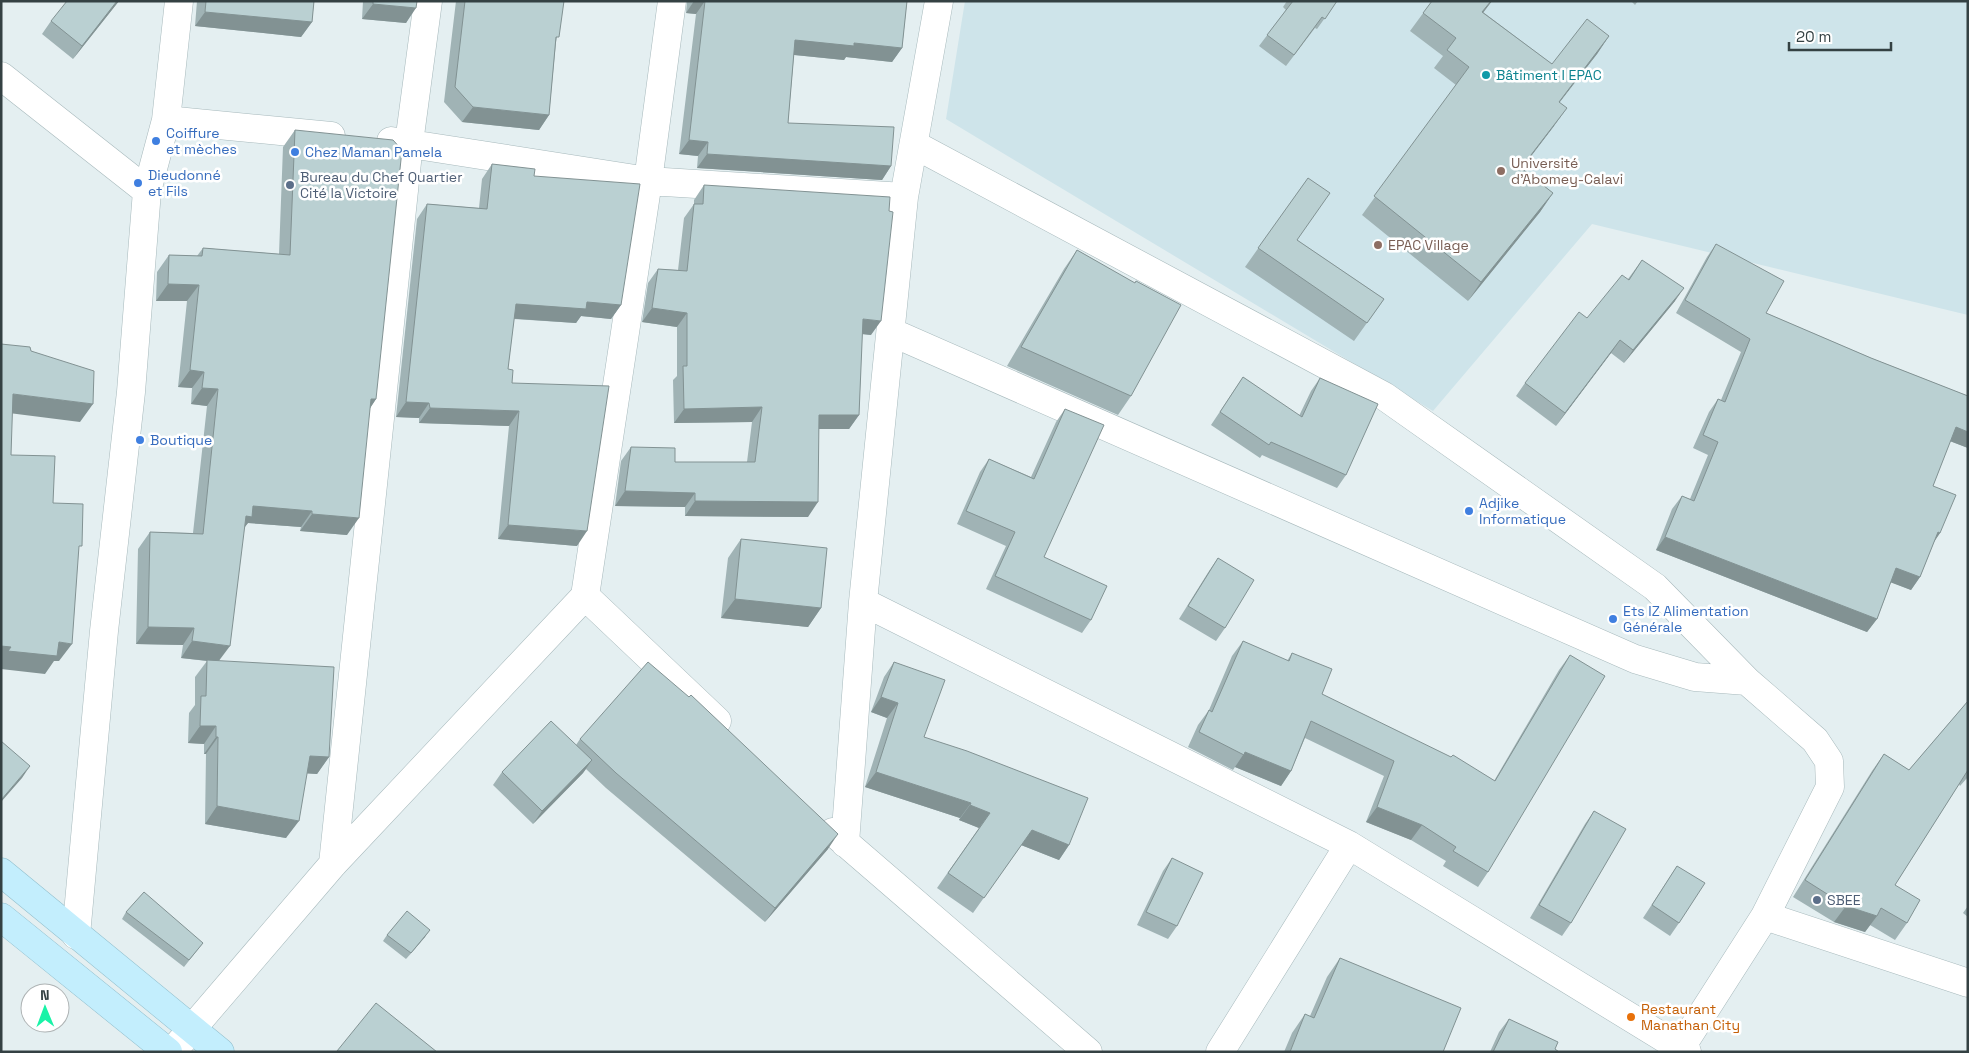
<svg xmlns="http://www.w3.org/2000/svg" width="1969" height="1053" viewBox="0 0 1969 1053" font-family="'Space Grotesk',sans-serif">
<style>
.education{fill:#cee4ea}
.lines{fill:none;stroke-linecap:round;stroke-linejoin:round}
.street-casing{stroke:#a7b9bc;stroke-width:29}
.secondary-casing{stroke:#92bfcd;stroke-width:29}
.street{stroke:#fff;stroke-width:28}
.secondary{stroke:#c3eefd;stroke-width:28}
.wall{fill:#a0b3b5}
.shaded-wall{fill:#829293}
.building{fill:#bad0d2;stroke:#829293}
.culture-dot{fill:#0f9aa8;stroke:#fff;stroke-width:2}
.shop-dot{fill:#3f7fe0;stroke:#fff;stroke-width:2}
.education-dot{fill:#8d6e63;stroke:#fff;stroke-width:2}
.service-dot{fill:#5c6f8a;stroke:#fff;stroke-width:2}
.food-dot{fill:#e8710a;stroke:#fff;stroke-width:2}
.labels{text-anchor:middle;stroke-width:5;stroke-linejoin:round;paint-order:stroke}
.culture-label{font-size:14px;fill:#0d838f;stroke:#fff;text-anchor:start}
.shop-label{font-size:14px;fill:#366cbe;stroke:#fff;text-anchor:start}
.education-label{font-size:14px;fill:#785e54;stroke:#fff;text-anchor:start}
.service-label{font-size:14px;fill:#4e5e75;stroke:#fff;text-anchor:start}
.food-label{font-size:14px;fill:#c56008;stroke:#fff;text-anchor:start}
</style>
<rect width="100%" height="100%" fill="#e4eff1"/>
<path class="education" d="M965,1H1968V315L1592,224L1433,411L946,119Z"/>
<g class="lines">
<g class="street-casing">
<path id="street" d="M1,76L147,191
M166,120L331,136
M391,141L648,181L904,197
M915,145L1384,396L1655,587L1747,681L1815,740L1829,761L1830,787L1765,916L1678,1052
M891,332L1635,659L1695,677L1747,681
M585,596L717,721
M863,602L1349,845L1687,1052
M833,832L1088,1052
M845,843L863,602L904,197L939,1
M333,864L409,143L428,1
M1765,916L1968,983
M76,935L104,631L131,392L147,191L166,120L179,1
M172,1052L333,864L585,596L648,181L672,1
M1220,1052L1349,845"/>
</g>
<g class="secondary-casing">
<path id="secondary" d="M1,872L220,1052
M1,917L168,1052"/>
</g>
<use href="#street" class="street"/>
<use href="#secondary" class="secondary"/>
</g>
<path class="wall" d="M119,1L73,59L42,34L51,21Z
M197,1H314L312,22L301,37L195,26Z
M363,1H417L406,23L362,19Z
M456,1H564L556,42L549,115L539,130L462,122L444,102Z
M687,1H907L902,48L892,62L846,57L844,60L794,55L788,123L891,166L882,180L697,168L698,156L679,154L696,14L686,13Z
M1287,1H1337L1317,29L1315,28L1286,66L1259,46L1286,10L1283,7Z
M1432,1H1492L1483,12L1552,64L1609,36L1597,54L1559,102L1554,126L1522,168L1553,193L1540,212L1468,301L1362,215L1456,85L1434,68L1443,56L1410,31Z
M1631,1H1638L1635,5Z
M295,130L376,399L370,408L347,535L300,531L301,527L248,523L244,528L219,661L329,757L317,774L307,773L286,838L205,824L206,754H204V744L188,743L189,713L195,705V677L207,661L181,658L183,645L136,644L138,549L150,532L193,533L207,406L191,404L192,388L178,387L187,301H156L157,272L169,255L197,256L203,248L279,254L283,147Z
M492,164L534,176L621,305L611,319L581,316L576,323L514,319L508,369L512,383L577,546L498,539L509,426L419,423V418L396,417L417,219L427,204L479,208L482,179Z
M1308,178L1297,240L1384,299L1354,341L1245,267Z
M704,185L871,335L862,334L859,415L849,429H819L808,517L685,516V507L615,506L621,461L631,447L675,462H747L752,422L674,423L673,380L677,376V327L642,322L648,283L658,269L678,270L684,218L694,204V200Z
M1716,244L1766,313L1871,358L1968,396V448L1950,441L1933,486L1940,533L1934,542L1920,577L1911,590L1891,582L1877,619L1867,632L1656,550L1672,509L1682,496L1690,499L1708,455L1693,448L1709,412L1718,399L1721,400L1741,352L1676,313L1707,257Z
M1077,250L1134,283L1131,396L1118,415L1007,366L1064,269Z
M1642,260L1675,301L1624,363L1611,353L1556,426L1516,396L1525,383L1587,318L1628,279Z
M1243,377L1299,416L1311,391L1320,378L1346,475L1337,488L1262,455L1260,458L1211,425Z
M1065,409L1044,557L1091,620L1082,633L986,589L1006,546L957,524L980,472L989,459L1031,477L1056,422Z
M741,539L821,608L808,627L721,618L728,558Z
M1218,558L1225,628L1216,641L1179,619L1209,571Z
M1243,641L1287,661L1292,653L1322,694L1494,781L1559,670L1570,655L1488,872L1478,887L1443,866L1446,861L1411,840L1366,822L1384,776L1305,738L1291,771L1281,786L1235,767L1233,770L1188,747L1198,725L1209,710L1232,656Z
M894,662L924,737L1069,845L1059,860L1021,845L973,913L937,888L979,828L959,820L960,818L865,787L887,718L871,712L884,677Z
M1968,701V777L1960,786L1959,784L1895,885L1907,923L1895,940L1870,925L1865,932L1834,922L1793,897L1872,771L1884,754L1909,770Z
M580,739L828,849L765,922L606,788L586,769L583,773L533,824L493,785L502,772L576,745Z
M1594,811L1571,923L1562,936L1530,918L1585,824Z
M1172,858L1177,926L1168,939L1137,925L1163,871Z
M1677,866L1679,923L1670,936L1643,918Z
M1968,906V917L1963,913Z
M126,912L203,943L184,967L122,919Z
M387,935L425,937L406,959L383,941Z
M1340,958L1443,1052H1284L1292,1033L1305,1014L1310,1016L1327,977Z
M1509,1019L1555,1049L1559,1052H1490L1499,1032Z"/>
<path class="shaded-wall" d="M117,1H119L73,59L82,46Z
M694,1H705L696,14L686,13Z
M1491,1H1492L1470,30L1482,12Z
M373,4L416,8L406,23L362,19Z
M205,12L312,22L301,37L195,26Z
M1609,36L1597,54L1546,120L1559,102Z
M795,40L854,43L902,48L892,62L846,57L844,60L785,54Z
M473,107L549,115L539,130L462,122Z
M1567,108L1554,126L1508,186L1521,168Z
M689,140L708,142L698,156L679,154Z
M707,154L891,166L882,180L697,168Z
M1553,193L1540,212L1468,301L1481,282Z
M168,284L199,285L187,301H156Z
M1684,288L1675,301L1624,363L1633,350Z
M587,302L621,305L611,319L581,316L576,323L506,318L516,304Z
M652,308L687,313L677,327L642,322Z
M863,319L881,321L871,335L853,333Z
M1620,340L1611,353L1556,426L1565,413Z
M190,370L204,372L192,388L178,387Z
M202,388L218,389L207,406L191,404Z
M13,394L93,404L80,422L1,412Z
M371,399H376L365,416Z
M406,402L429,403L419,418L396,417Z
M762,407L752,422L674,423L684,409Z
M430,408L519,411L509,426L419,423Z
M819,415H859L849,429H809Z
M1956,427L1968,432V448L1947,440Z
M625,491L695,493L685,507L615,506Z
M695,501L818,502L808,517L685,516Z
M253,506L312,511L301,527L248,523L240,533H234Z
M312,514L359,518L347,535L300,531Z
M508,525L587,531L577,546L498,539Z
M1938,532L1940,533L1931,546Z
M1665,537L1877,619L1867,632L1656,550Z
M1896,568L1920,577L1911,590L1887,581Z
M735,599L821,608L808,627L721,618Z
M148,627L194,628L183,645L136,644Z
M192,641L230,646L218,662L181,658Z
M59,642L72,644L59,661H54L45,674L1,669V646Z
M881,697L898,703L887,718L871,712Z
M200,726H216L204,744L188,743Z
M216,737H218L206,754H204Z
M1245,752L1291,771L1281,786L1235,767Z
M310,756L329,757L317,774L298,773Z
M592,760L583,773L533,824L542,811Z
M30,766L22,778L1,802V800Z
M876,772L971,803L960,818L865,787Z
M970,805L990,813L979,828L959,820Z
M217,806L299,821L286,838L205,824Z
M1377,807L1422,825L1411,840L1366,822Z
M1032,830L1069,845L1059,860L1021,845L973,913Z
M838,834L828,849L765,922L775,908Z
M1846,906L1877,916L1865,932L1834,922Z
M430,930L425,937L406,959L411,953Z"/>
<path class="building" d="M67,1H117L82,46L51,21Z
M206,1H314L312,22L205,12Z
M373,1H417L416,8L373,4Z
M465,1H564L559,37H556L549,115L473,107L455,87Z
M705,1H907L902,48L854,43V46L795,40L788,123L894,127L891,166L707,154L708,142L689,140Z
M1293,1H1337L1325,19L1322,17L1294,55L1267,35Z
M1432,1H1491L1482,12L1552,64L1587,19L1609,36L1559,102L1567,108L1521,168L1553,193L1481,282L1374,196L1469,67L1447,50L1456,38L1423,13Z
M295,130L393,140L402,150L376,399H371L359,518L312,514V511L253,506L252,517L246,516L230,646L192,641L194,628L148,627L150,532L203,534L218,389L202,388L204,372L190,370L199,285L168,284L169,255L202,256L203,248L290,255Z
M492,164L535,169L534,176L640,184L621,305L587,302L586,309L516,304L508,369L513,370L512,383L609,386L587,531L508,525L519,411L430,408L429,403L406,402L427,204L487,209Z
M1308,178L1330,193L1297,240L1384,299L1367,323L1258,248Z
M704,185L890,197L889,211L893,212L881,321L863,319L859,415H819L818,502L695,501V493L625,491L631,447L675,448V462H755L762,407L684,409L683,366H687V313L652,308L658,269L687,271L694,204H703Z
M1716,244L1784,281L1766,313L1871,358L1968,396V432L1956,427L1933,486L1956,495L1940,533L1938,532L1920,577L1896,568L1877,619L1665,537L1682,496L1694,501L1718,442L1703,435L1718,399L1725,402L1750,339L1685,300Z
M1077,250L1135,283L1136,281L1181,305L1131,396L1021,347Z
M1642,260L1684,288L1633,350L1620,340L1565,413L1525,383L1579,312L1587,318L1622,275L1629,280Z
M1,344L30,347L31,351L94,371L93,404L13,394L11,455L55,456L53,503L83,504L82,546H79L72,644L59,642L57,656L8,651L11,647L1,646Z
M1243,377L1302,417L1320,378L1378,404L1346,475L1271,442L1269,445L1220,412Z
M1065,409L1104,425L1044,557L1107,586L1091,620L995,576L1015,532L966,511L989,459L1034,479Z
M741,539L827,548L821,608L735,599Z
M1218,558L1254,580L1225,628L1188,606Z
M1243,641L1289,661L1292,653L1332,669L1322,694L1451,757L1453,755L1495,781L1570,655L1605,676L1488,872L1453,851L1456,847L1422,825L1377,807L1394,761L1311,721L1291,771L1245,752L1244,755L1199,732L1209,710L1212,712Z
M207,660L334,667L329,757L310,756L299,821L217,806L218,737H216V726H200L201,696H206Z
M648,662L689,697L691,695L838,834L775,908L616,773L580,739Z
M894,662L945,680L924,737L967,751L1088,798L1069,845L1032,830L984,898L948,873L990,813L970,805L971,803L876,772L898,703L881,697Z
M1968,701V770L1895,885L1920,900L1907,923L1881,908L1877,916L1846,906L1805,880L1884,754L1909,770Z
M551,721L592,760L542,811L502,772Z
M1,741L30,766L1,800Z
M1594,811L1626,829L1571,923L1539,905Z
M1172,858L1203,873L1177,926L1146,912Z
M1677,866L1705,883L1679,923L1652,905Z
M144,892L203,943L189,960L126,912Z
M407,911L430,930L411,953L387,935Z
M1340,958L1461,1008L1443,1052H1290L1305,1014L1314,1018Z
M376,1003L437,1052L337,1051Z
M1509,1019L1558,1042L1555,1049L1559,1052H1493Z"/>
<circle class="culture-dot" cx="1486" cy="75" r="5"/>
<g class="shop-dot">
<circle cx="156" cy="141" r="5"/>
<circle cx="295" cy="152" r="5"/>
<circle cx="138" cy="183" r="5"/>
<circle cx="140" cy="440" r="5"/>
<circle cx="1469" cy="511" r="5"/>
<circle cx="1613" cy="619" r="5"/>
</g>
<g class="education-dot">
<circle cx="1501" cy="171" r="5"/>
<circle cx="1378" cy="245" r="5"/>
</g>
<g class="service-dot">
<circle cx="290" cy="185" r="5"/>
<circle cx="1817" cy="900" r="5"/>
</g>
<circle class="food-dot" cx="1631" cy="1017" r="5"/>
<g class="labels">
<g class="culture-label">
<text x="1496" y="80">Bâtiment I EPAC</text>
</g>
<g class="shop-label">
<text x="166" y="138">Coiffure<tspan x="166" dy="16">et mèches</tspan></text>
<text x="305" y="157">Chez Maman Pamela</text>
<text x="148" y="180">Dieudonné<tspan x="148" dy="16">et Fils</tspan></text>
<text x="150" y="445">Boutique</text>
<text x="1479" y="508">Adjike<tspan x="1479" dy="16">Informatique</tspan></text>
<text x="1623" y="616">Ets IZ Alimentation<tspan x="1623" dy="16">Générale</tspan></text>
</g>
<g class="education-label">
<text x="1511" y="168">Université<tspan x="1511" dy="16">d'Abomey-Calavi</tspan></text>
<text x="1388" y="250">EPAC Village</text>
</g>
<g class="service-label">
<text x="300" y="182">Bureau du Chef Quartier<tspan x="300" dy="16">Cité la Victoire</tspan></text>
<text x="1827" y="905">SBEE</text>
</g>
<g class="food-label">
<text x="1641" y="1014">Restaurant<tspan x="1641" dy="16">Manathan City</tspan></text>
</g>
</g>
<rect width="1969" height="1053" fill="none" stroke="#344143" stroke-width="5"/>
<g transform="translate(45 1008) rotate(359)"><circle r="24" fill="#ffffff" stroke="#aeb3b4"/>
<path d="M0-4L9 19L0 12L-9 19Z" fill="#19f3a7"/>
<text y="-8" font-size="14" font-weight="bold" text-anchor="middle" fill="#344143">N</text>
</g>
<path d="M1789 42v8h102v-8" fill="none" stroke="#344143" stroke-width="2.5"/>
<text x="1796" y="42" font-size="15" fill="#344143" stroke="#ffffff" stroke-width="4" paint-order="stroke">20 m</text>
</svg>
